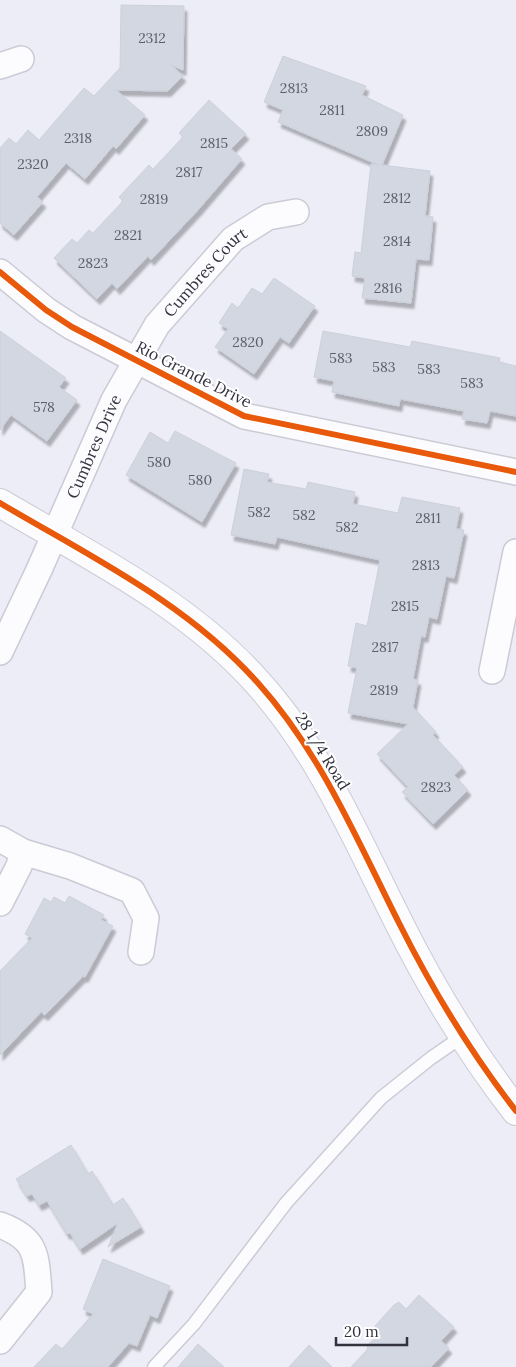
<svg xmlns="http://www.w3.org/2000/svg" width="516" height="1367" viewBox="0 0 516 1367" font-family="Lora,serif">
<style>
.building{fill:#d2d7e2;stroke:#ccd0da;filter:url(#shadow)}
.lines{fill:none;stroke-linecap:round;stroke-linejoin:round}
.service-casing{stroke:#cbcbd6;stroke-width:15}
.minor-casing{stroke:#cbcbd6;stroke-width:28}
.secondary-casing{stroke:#cbcbd6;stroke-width:30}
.service{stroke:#fcfcfe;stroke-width:12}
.minor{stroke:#fcfcfe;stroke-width:25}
.secondary{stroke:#fcfcfe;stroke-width:28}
.cycleway-casing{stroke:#fff;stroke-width:9}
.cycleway{stroke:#e8590c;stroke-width:6}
.labels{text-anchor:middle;stroke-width:4;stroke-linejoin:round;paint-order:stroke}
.number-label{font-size:14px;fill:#5d5e6b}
.street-label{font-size:16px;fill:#333340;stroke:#fff}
</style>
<defs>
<filter id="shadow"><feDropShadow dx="3" dy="5.5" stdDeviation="1" flood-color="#0004"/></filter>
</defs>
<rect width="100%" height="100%" fill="#ededf8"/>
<path class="building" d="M121,5L184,6L183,70L171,65L183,76L168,91L116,90L145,115L116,149L113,146L85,179L66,163L37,197L43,202L14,235L0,223V148L9,138L16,144L28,130L39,140L84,88L94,96L120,68Z
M283,56L366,86L362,95L403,115L382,165L430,171L425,216L433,217L429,260L416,259L411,303L362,298L365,278L352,276L355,252L361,253L371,164L379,165L278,122L283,110L264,102Z
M209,100L246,134L231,149L242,159L198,210L151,260L148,256L117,289L112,283L97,299L54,258L72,239L77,243L89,230L93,233L123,201L119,197L149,165L153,169L183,137L179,133Z
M274,278L315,306L289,343L280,337L254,374L215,347L228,329L219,323L232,303L238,308L252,288L262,294Z
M0,331L66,378L59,387L77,400L47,441L11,415L0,430Z
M323,331L410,347L412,341L500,358L499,362L516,366V416L490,411L487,423L462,419L464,411L400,399L399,406L332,392L334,381L314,377Z
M175,431L236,463L202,522L126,475L150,432L168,443Z
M244,469L269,474L267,482L306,489L308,482L355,492L353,504L398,513L402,497L460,508L456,529L464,530L454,578L446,576L437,619L429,617L425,637L421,636L413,679L418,680L413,707L436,732L433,735L463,767L454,775L468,790L433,824L402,792L408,787L377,754L408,724L348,713L357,668L348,666L356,623L367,626L380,560L277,537L275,544L231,535Z
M69,896L104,915L101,920L113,926L85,977L83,976L45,1015L41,1012L0,1055V971L32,938L25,934L44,898L51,902L54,897L65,903Z
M71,1145L88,1174L92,1171L113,1205L123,1198L141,1227L108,1247L118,1223L80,1249L70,1233L67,1234L47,1201L39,1205L32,1194L27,1196L16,1179Z
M103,1259L170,1286L157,1318L150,1315L137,1346L129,1343L108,1367H34L56,1344L62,1349L93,1314L83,1309Z
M419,1295L454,1327L441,1341L449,1348L431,1367H351L367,1350L368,1345L377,1335L373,1331L376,1328L375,1326L394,1305L399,1302L406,1309Z
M198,1344L224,1367H178Z
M309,1345L332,1367H289Z"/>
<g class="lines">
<g class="service-casing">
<path id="service" d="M154,1367L194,1324L286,1203L381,1098L431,1058L463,1036"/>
</g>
<g class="minor-casing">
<g id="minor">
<path d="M0,66L21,59"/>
<path d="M0,272L46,310L72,327L244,416L516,472"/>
<path id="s1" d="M0,652L39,570L114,400L157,325L233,239L268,217L296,212"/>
<path d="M492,671L516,552"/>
<path d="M0,839L23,852L70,866L132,891L146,918L141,952"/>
<path d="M0,903L19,866L23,852"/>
<path d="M0,1225C38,1239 36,1256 39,1292L0,1341"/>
</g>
</g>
<g class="secondary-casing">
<path id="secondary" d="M0,503C91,557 187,603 258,683C321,753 357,840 399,923C432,989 471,1053 516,1111"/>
</g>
<use href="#service" class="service"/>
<use href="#minor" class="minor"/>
<use href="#secondary" class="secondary"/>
<g class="cycleway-casing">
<path id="cycleway" d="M0,272L46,310L72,327L244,416L516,472
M0,503C91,557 187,603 258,683C321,753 357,840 399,923C432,989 471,1053 516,1111"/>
</g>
<use href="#cycleway" class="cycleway"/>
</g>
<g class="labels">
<g class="number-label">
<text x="152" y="43">2312</text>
<text x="294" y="93">2813</text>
<text x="332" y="115">2811</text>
<text x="372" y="136">2809</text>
<text x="78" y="143">2318</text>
<text x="214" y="148">2815</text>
<text x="33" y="169">2320</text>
<text x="189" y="177">2817</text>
<text x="397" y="203">2812</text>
<text x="154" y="204">2819</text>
<text x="128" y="240">2821</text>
<text x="397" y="246">2814</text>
<text x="93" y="268">2823</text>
<text x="388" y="293">2816</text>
<text x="248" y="347">2820</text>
<text x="341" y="363">583</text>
<text x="384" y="372">583</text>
<text x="429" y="374">583</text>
<text x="472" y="388">583</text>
<text x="44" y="412">578</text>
<text x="159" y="467">580</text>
<text x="200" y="485">580</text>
<text x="259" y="517">582</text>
<text x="304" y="520">582</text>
<text x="428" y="523">2811</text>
<text x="347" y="532">582</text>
<text x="426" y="570">2813</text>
<text x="405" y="611">2815</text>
<text x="385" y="652">2817</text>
<text x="384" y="695">2819</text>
<text x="436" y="792">2823</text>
</g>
<g class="street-label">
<text dy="6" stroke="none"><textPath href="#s1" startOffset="435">Cumbres Court</textPath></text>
<text transform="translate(194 374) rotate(27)" y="6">Rio Grande Drive</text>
<text dy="6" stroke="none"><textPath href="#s1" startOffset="226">Cumbres Drive</textPath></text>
<text transform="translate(323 751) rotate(58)" y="6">28 1/4 Road</text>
</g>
</g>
<path d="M336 1337v8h71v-8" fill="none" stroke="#333340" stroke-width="2.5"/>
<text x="344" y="1337" font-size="15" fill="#333340" stroke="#ffffff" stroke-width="4" paint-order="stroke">20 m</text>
</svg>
